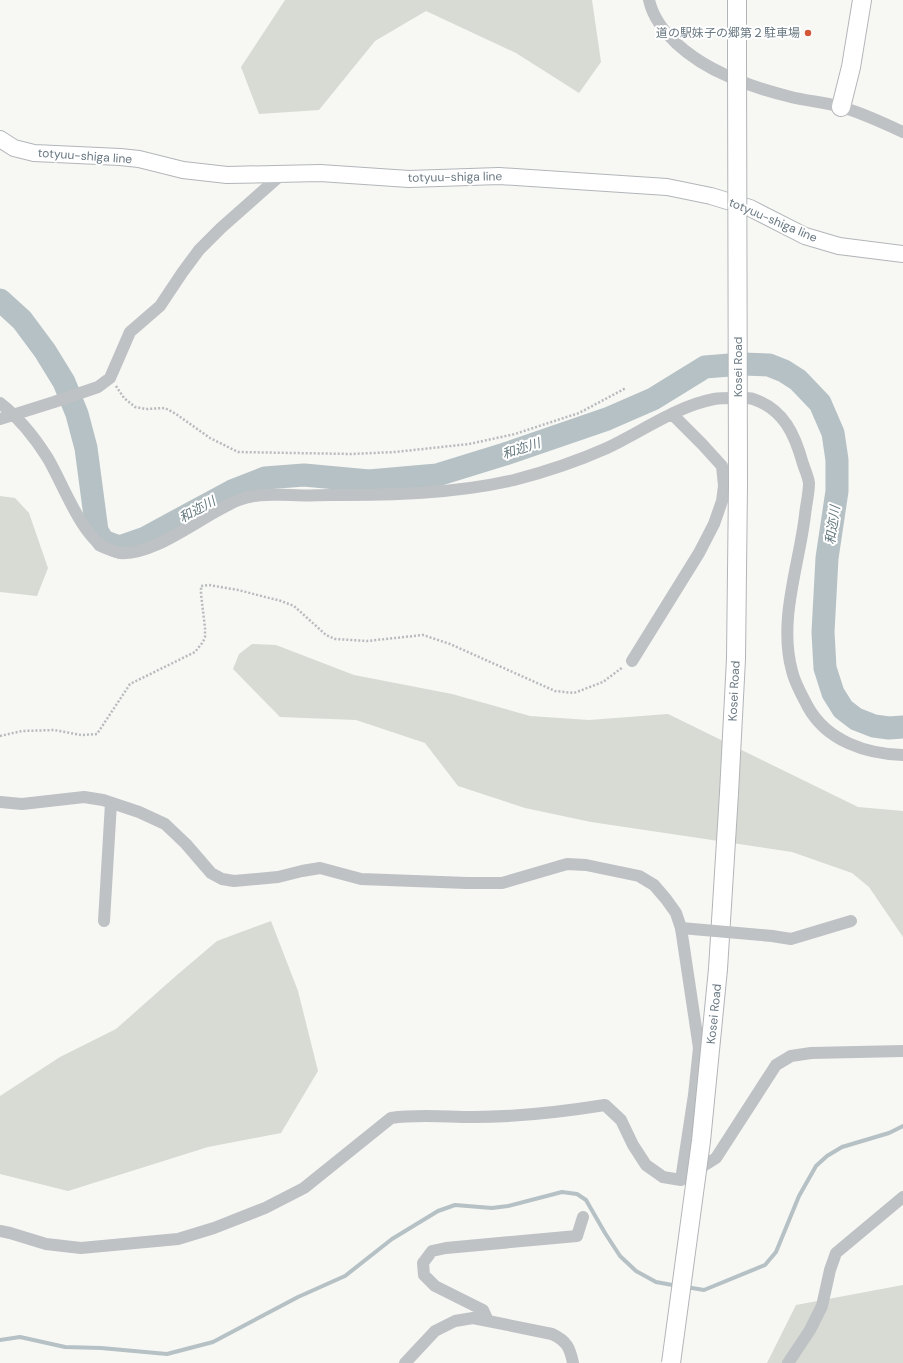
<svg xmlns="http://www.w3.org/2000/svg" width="903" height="1363" viewBox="0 0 903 1363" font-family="'DM Sans','Noto Sans JP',sans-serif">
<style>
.green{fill:#d7dbd4}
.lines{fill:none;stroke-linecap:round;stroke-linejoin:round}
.stream{stroke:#b5c1c4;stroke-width:4}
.river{stroke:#b5c1c4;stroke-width:23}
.major-casing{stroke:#b2b6b9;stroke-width:18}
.highway-casing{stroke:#b2b5b8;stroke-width:20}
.path{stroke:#b8bbbd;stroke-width:2.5;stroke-dasharray:2 2;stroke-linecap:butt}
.minor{stroke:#bec2c5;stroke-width:12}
.major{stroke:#fff;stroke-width:16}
.highway{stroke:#fff;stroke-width:18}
.highway-bridge-casing{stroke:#b2b5b8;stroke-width:20;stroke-linecap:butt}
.minor-bridge{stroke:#bec2c5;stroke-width:12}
.highway-bridge{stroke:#fff;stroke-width:18}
.poi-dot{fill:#d25839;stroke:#fff;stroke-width:1.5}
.labels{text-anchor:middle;stroke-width:4;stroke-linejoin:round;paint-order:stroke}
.poi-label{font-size:12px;fill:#697882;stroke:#fff;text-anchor:end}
.street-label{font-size:12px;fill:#697882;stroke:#fff}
.water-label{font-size:13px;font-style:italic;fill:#64787e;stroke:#fff}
</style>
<rect width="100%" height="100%" fill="#f7f7f4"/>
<path class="green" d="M285,0H592L601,62L579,93L516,53L426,11L375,41L319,110L259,114L241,67Z
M0,496L15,498L29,513L48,568L37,596L0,592Z
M252,644L276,645L354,675L452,694L530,716L589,720L668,714L858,807L903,811V937L869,887L852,873L792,852L591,822L525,808L458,786L425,743L356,720L280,717L233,669L239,654Z
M271,921L298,991L318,1071L281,1133L208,1147L68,1191L0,1174V1096L60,1057L116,1029L177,975L217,941Z
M903,1285V1363H767L796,1305Z"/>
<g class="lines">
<path class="stream" d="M686,1287L704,1290L765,1265L776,1252L799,1196L816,1166L827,1156L842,1147L889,1133L903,1126
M0,1340L20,1337L65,1347L101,1348L167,1354L213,1342L298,1297L345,1276L392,1239L438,1211L455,1205L492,1208L508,1206L562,1192L577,1194L586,1200L605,1233L620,1256L636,1271L656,1282L678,1286"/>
<path class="river" d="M0,300L22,320L45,351L64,382L77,414L86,448L97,531L103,541L119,547L145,538L232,491L265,478L304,475L369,481L437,475L505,454L607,419L653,399L705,367L742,364L769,365L784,371L798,380L820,403L833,433L837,460V491L827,558L823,632L825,668L833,693L843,709L856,719L874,726L889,728L903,727"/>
<g class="major-casing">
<path id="major" d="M0,139L14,148L34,153L120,157L139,159L183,170L227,175L320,173L409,179L499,176L667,187L711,196L750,208L805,236L839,246L903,254"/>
</g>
<g class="highway-casing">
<path id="highway" d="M737,0V58
M841,107L851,67L862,0
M718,969L729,793"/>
</g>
<path class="path" d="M116,386L124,398L135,407L146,409L165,408L176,414L210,438L238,452L351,454L395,452L469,444L515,434L579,413L626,388
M0,736L22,731L54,730L81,735L97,734L130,684L195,652L203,642L205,637V628L201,594V586L209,585L238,590L281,601L294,606L326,635L335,639L367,641L423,635L450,644L555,691L574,693L603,682L623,667"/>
<path class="minor" d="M649,0C653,18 664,31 676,43C707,72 750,87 791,97C807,101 825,102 841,107C863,113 883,123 903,132
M0,403C18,417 35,438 47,457C62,481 82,539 108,549C108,549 119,553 120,553C156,556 205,513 239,500C258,493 271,495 291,495C304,496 317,495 330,495C391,495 454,494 514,480C545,472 578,461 607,448C641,432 677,406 714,399C720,398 728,398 734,398C741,398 747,397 753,399C784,409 795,435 803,464C805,470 808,476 809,483C809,493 806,505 805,515C799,566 778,620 792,671C795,684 802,695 808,707C827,741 866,754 903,755
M0,419L54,402L98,387L110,378L130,332L160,306L182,273L199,250L221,228L282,174
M632,661L699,553L714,524L722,501L724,486L722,466L702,444L672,414
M0,802L22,804L84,797L103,800L139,812L165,824L186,844L211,873L222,879L234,881L278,877L302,871L320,868L361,879L467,883H502L567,864L586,865L639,876L654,885L666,899L676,913L681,928L699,1048L694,1095L681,1180
M104,921L111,803
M772,936L791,939L851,921
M0,1231L10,1233L46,1244L81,1248L178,1239L214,1228L265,1208L304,1188L391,1118C418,1114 446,1117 474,1117C518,1117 561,1112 605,1105L621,1120L633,1145L646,1165L663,1177L681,1180L716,1158L776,1065L791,1056L811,1053L903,1051
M488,1321L483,1310L435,1286L424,1275L423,1263L432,1251L446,1248L577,1236L583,1217
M405,1363L435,1331L455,1321L473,1318L552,1334C567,1341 570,1348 573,1363
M788,1363L810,1330L822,1306L830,1270L836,1253L903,1197"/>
<use href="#major" class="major"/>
<use href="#highway" class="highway"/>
<g class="highway-bridge-casing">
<path id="highway-bridge" d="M729,793L736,659L738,484L737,58
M671,1363L701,1141L718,969"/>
</g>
<path class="minor-bridge" d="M681,928L772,936"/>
<use href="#highway-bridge" class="highway-bridge"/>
</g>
<circle class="poi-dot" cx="808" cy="33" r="4"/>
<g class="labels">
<g class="poi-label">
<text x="800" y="37">道の駅妹子の郷第２駐車場</text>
</g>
<g class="street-label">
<text transform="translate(85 156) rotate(4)" y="4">totyuu-shiga line</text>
<text transform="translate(455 177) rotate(-1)" y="4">totyuu-shiga line</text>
<text transform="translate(773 220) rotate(23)" y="4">totyuu-shiga line</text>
<text transform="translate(738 367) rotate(-90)" y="4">Kosei Road</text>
<text transform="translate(734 691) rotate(-87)" y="4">Kosei Road</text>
<text transform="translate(714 1014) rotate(-84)" y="4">Kosei Road</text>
</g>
<g class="water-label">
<text transform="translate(521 448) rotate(-18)" y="5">和迩川</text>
<text transform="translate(197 509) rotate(-29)" y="5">和迩川</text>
<text transform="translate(832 525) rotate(-82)" y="5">和迩川</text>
</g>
</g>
</svg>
